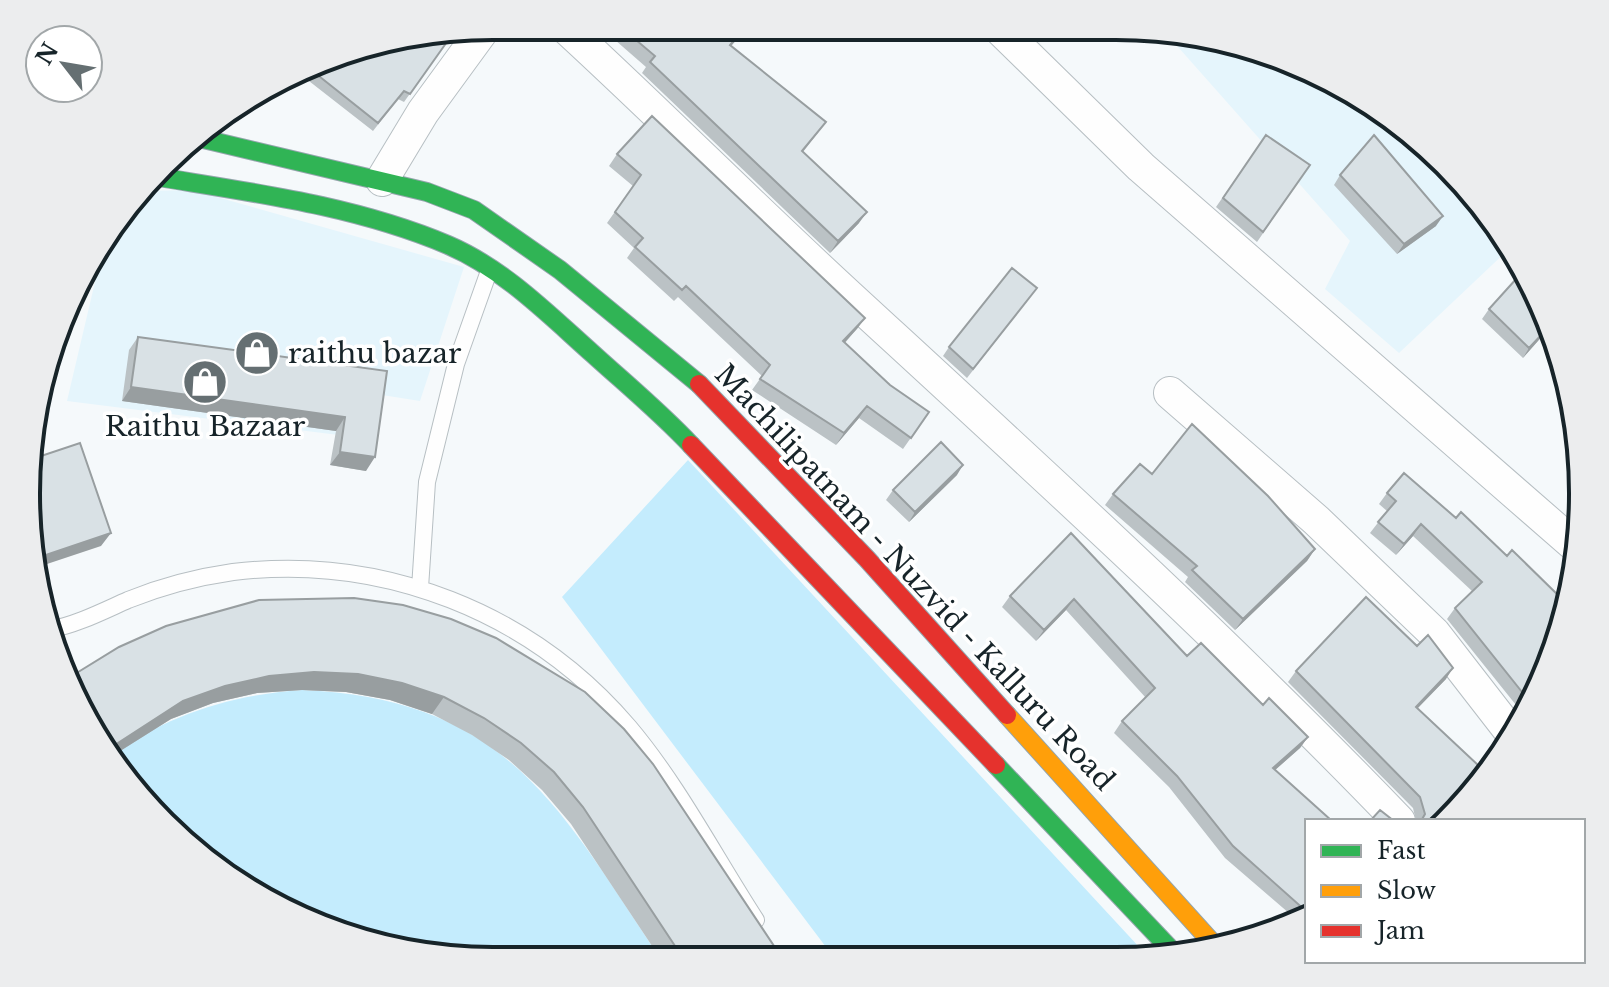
<svg xmlns="http://www.w3.org/2000/svg" width="1609" height="987" viewBox="0 0 1609 987" font-family="'Libre Baskerville',serif">
<style>
.built{fill:#e5f5fc}
.green{fill:#c4ecfd}
.lines{fill:none;stroke-linecap:round;stroke-linejoin:round}
.lane-casing{stroke:#b7bfc3;stroke-width:18}
.street-casing{stroke:#b7bfc3;stroke-width:34}
.fast-casing{stroke:#94a5ac;stroke-width:20}
.slow-casing{stroke:#94a5ac;stroke-width:20}
.jam-casing{stroke:#94a5ac;stroke-width:20}
.lane{stroke:#fefefe;stroke-width:16}
.street{stroke:#fefefe;stroke-width:32}
.fast{stroke:#30b455;stroke-width:18}
.slow{stroke:#ff9f0a;stroke-width:18}
.jam{stroke:#e5322d;stroke-width:18}
.wall{fill:#bbc2c5}
.shaded-wall{fill:#989ea0}
.building{fill:#d9e1e5;stroke:#989ea0;stroke-width:2}
.labels{text-anchor:middle;stroke-width:7;stroke-linejoin:round;paint-order:stroke}
.poi-label{font-size:28px;fill:#172429;stroke:#fff;text-anchor:start}
.street-label{font-size:28px;fill:#172429;stroke:#fff}
.rim{fill:none;stroke:#172429;stroke-width:4}
</style>
<rect width="100%" height="100%" fill="#f5f9fb"/>
<path class="built" d="M1163,30H1176L1294,61L1400,122L1510,248L1399,353L1325,289L1350,241Z
M192,190L464,267L420,401L382,395L371,439L67,401L107,231L145,191Z"/>
<path class="green" d="M688,460L1140,948L1128,960L835,959L562,597Z
M302,690C506,699 558,805 660,958L433,957L315,926L209,865L108,757C168,715 229,695 302,690Z"/>
<g class="lines">
<g class="lane-casing">
<path id="lane" d="M420,588L427,482L456,364L489,271
M49,630C78,624 101,612 128,600C160,587 198,577 233,572C383,554 531,612 629,727C678,785 715,857 756,920"/>
</g>
<g class="street-casing">
<path id="street" d="M564,26C661,115 753,208 849,296C1036,468 1223,638 1399,821
M1000,29L1141,167L1572,543
M382,180L423,112L485,27
M1170,393L1316,520L1434,633L1510,731"/>
</g>
<g class="fast-casing">
<path id="fast" d="M195,137L427,192L474,210L560,270L699,384
M158,177C255,193 356,206 448,245C504,269 548,314 593,354C626,384 660,412 691,445
M996,765L1176,955"/>
</g>
<g class="slow-casing">
<path id="slow" d="M1007,715L1217,948"/>
</g>
<g class="jam-casing">
<path id="jam" d="M699,384L867,559L1007,715
M691,445L996,765"/>
</g>
<use href="#lane" class="lane"/>
<use href="#street" class="street"/>
<use href="#fast" class="fast"/>
<use href="#slow" class="slow"/>
<use href="#jam" class="jam"/>
</g>
<path class="wall" d="M625,27H748L731,46L826,122L803,152L859,223L830,253L642,73L646,67L615,40Z
M454,32L404,102L398,99L373,131L300,74L344,51Z
M1266,135L1310,165L1257,242L1216,207Z
M617,154L865,318L845,343L890,385L929,412L903,449L859,418L836,445L752,390L762,376L678,297L674,301L627,258L634,248L607,223L633,186L609,166Z
M1340,175L1436,226L1397,254L1334,185Z
M1037,288L967,378L943,356L949,347Z
M1489,309L1545,333L1523,358L1482,319Z
M138,337L387,371L366,471L330,465L336,431L122,401L129,350Z
M1152,474L1315,549L1307,561L1235,630L1185,582L1188,577L1105,505L1113,494Z
M957,475L909,522L886,500L893,490Z
M1387,493L1456,518L1560,597L1567,614L1520,710L1447,619L1455,608L1472,591L1413,536L1396,555L1370,533L1387,511L1379,504Z
M1071,533L1187,656L1263,705L1308,737L1300,748L1275,770L1307,821V916L1297,920L1225,858L1169,787L1114,733L1122,721L1146,698L1066,610L1036,641L1002,607L1010,596Z
M354,598L782,958H660L571,824L542,790L509,760L472,735L432,714L390,700L346,692L302,690L257,693L213,703L171,719L109,758L105,754Z
M1296,671L1446,679L1417,709L1479,766L1437,821H1416L1413,808L1288,682Z"/>
<path class="shaded-wall" d="M745,27H748L722,56L730,45Z
M867,212L859,223L830,253L838,241Z
M1443,216L1436,226L1397,254L1404,244Z
M865,318L857,329L835,353L843,341Z
M1545,331V333L1523,358L1529,348Z
M131,387L345,417L336,431L122,401Z
M867,406L859,418L836,445L844,433Z
M340,452L375,457L366,471L330,465Z
M963,465L957,475L909,522L915,512Z
M1421,524L1413,536L1396,555L1404,544Z
M111,533L101,546L38,567L37,558Z
M1315,549L1307,561L1235,630L1243,619Z
M1074,599L1066,610L1036,641L1044,630Z
M1453,668L1446,679L1408,718L1416,707Z
M314,672L358,674L402,683L444,697L432,714L390,700L346,692L302,690L257,693L213,703L171,719L109,758L104,752L183,701L225,686L269,676Z
M1308,737L1300,748L1265,779L1273,768Z"/>
<path class="building" d="M625,27H745L730,45L826,122L802,151L867,212L838,241L650,62L655,56L623,29Z
M454,32L410,94L404,91L378,123L310,69L344,51Z
M652,116L865,318L843,341L890,385L929,412L911,438L867,406L844,433L760,379L770,365L686,286L682,290L635,247L643,238L615,212L641,175L617,154Z
M1266,135L1310,165L1263,232L1223,198Z
M1374,135L1443,216L1404,244L1340,175Z
M1012,268L1037,288L973,369L949,347Z
M1517,278L1531,291L1545,331L1529,348L1489,309Z
M138,337L387,371L375,457L340,452L345,417L131,387Z
M1192,424L1268,496L1315,549L1243,619L1192,570L1197,566L1113,494L1140,464L1152,474Z
M941,442L963,465L915,512L893,490Z
M80,443L111,533L37,558L26,493L32,459Z
M1404,473L1456,518L1461,512L1507,556L1512,550L1560,597L1569,587L1567,614L1526,697L1455,608L1482,582L1421,524L1404,544L1378,522L1396,501L1387,493Z
M1071,533L1187,656L1201,643L1263,705L1269,698L1308,737L1273,768L1332,821H1307V912L1233,846L1177,776L1122,721L1155,688L1074,599L1044,630L1010,596Z
M1366,597L1417,646L1428,635L1453,668L1416,707L1479,766L1504,742L1487,778L1437,821H1421L1425,814L1420,797L1296,671Z
M354,598L403,605L451,619L496,638L585,692L624,729L653,764L782,958H683L583,807L554,772L521,743L484,718L444,697L402,683L358,674L314,672L269,676L225,686L183,701L104,752L68,679L75,674L119,647L166,626L259,600Z
M1380,810L1394,821H1370Z"/>
<defs>
<g id="shop-disc" transform="scale(2.3)"><circle r="9.5" fill="#656f72" stroke="#fff"/><path d="M-5-2.5h2.3a2.7 3.5 0 0 1 5.4 0H5L5.5 6h-11ZM-1.5-2.5h3a1.5 2.3 0 0 0-3 0Z" fill="#fff"/></g>
</defs>
<g fill-rule="evenodd">
<use href="#shop-disc" x="257" y="353"/>
<use href="#shop-disc" x="205" y="382"/>
</g>
<g class="labels">
<g class="poi-label">
<text x="288" y="363">raithu bazar</text>
<text x="205" y="436" text-anchor="middle">Raithu Bazaar</text>
</g>
<g class="street-label">
<text transform="translate(915 577) rotate(47)" y="10">Machilipatnam - Nuzvid - Kalluru Road</text>
</g>
</g>
<path d="M0 0H1609V987H0ZM493 40H1116A453 453 0 0 1 1569 493V494A453 453 0 0 1 1116 947H493A453 453 0 0 1 40 494V493A453 453 0 0 1 493 40Z" fill="#ecedee" fill-rule="evenodd"/>
<path class="rim" d="M493 40H1116A453 453 0 0 1 1569 493V494A453 453 0 0 1 1116 947H493A453 453 0 0 1 40 494V493A453 453 0 0 1 493 40Z"/>
<rect x="1305" y="819" width="280" height="144" fill="#ffffff" stroke="#a2a7a9" stroke-width="2"/>
<rect x="1321" y="845" width="40" height="12" fill="#30b455" stroke="#a2a7a9" stroke-width="2"/>
<text x="1377" y="859" font-size="24" fill="#172429">Fast</text>
<rect x="1321" y="885" width="40" height="12" fill="#ff9f0a" stroke="#a2a7a9" stroke-width="2"/>
<text x="1377" y="899" font-size="24" fill="#172429">Slow</text>
<rect x="1321" y="925" width="40" height="12" fill="#e5322d" stroke="#a2a7a9" stroke-width="2"/>
<text x="1377" y="939" font-size="24" fill="#172429">Jam</text>
<g transform="translate(64 64) rotate(301)"><circle r="38" fill="#ffffff" stroke="#a2a7a9" stroke-width="2"/>
<path d="M0-6L14 30L0 20L-14 30Z" fill="#656f72"/>
<text y="-12" font-size="22" font-weight="bold" text-anchor="middle" fill="#172429">N</text>
</g>
</svg>
